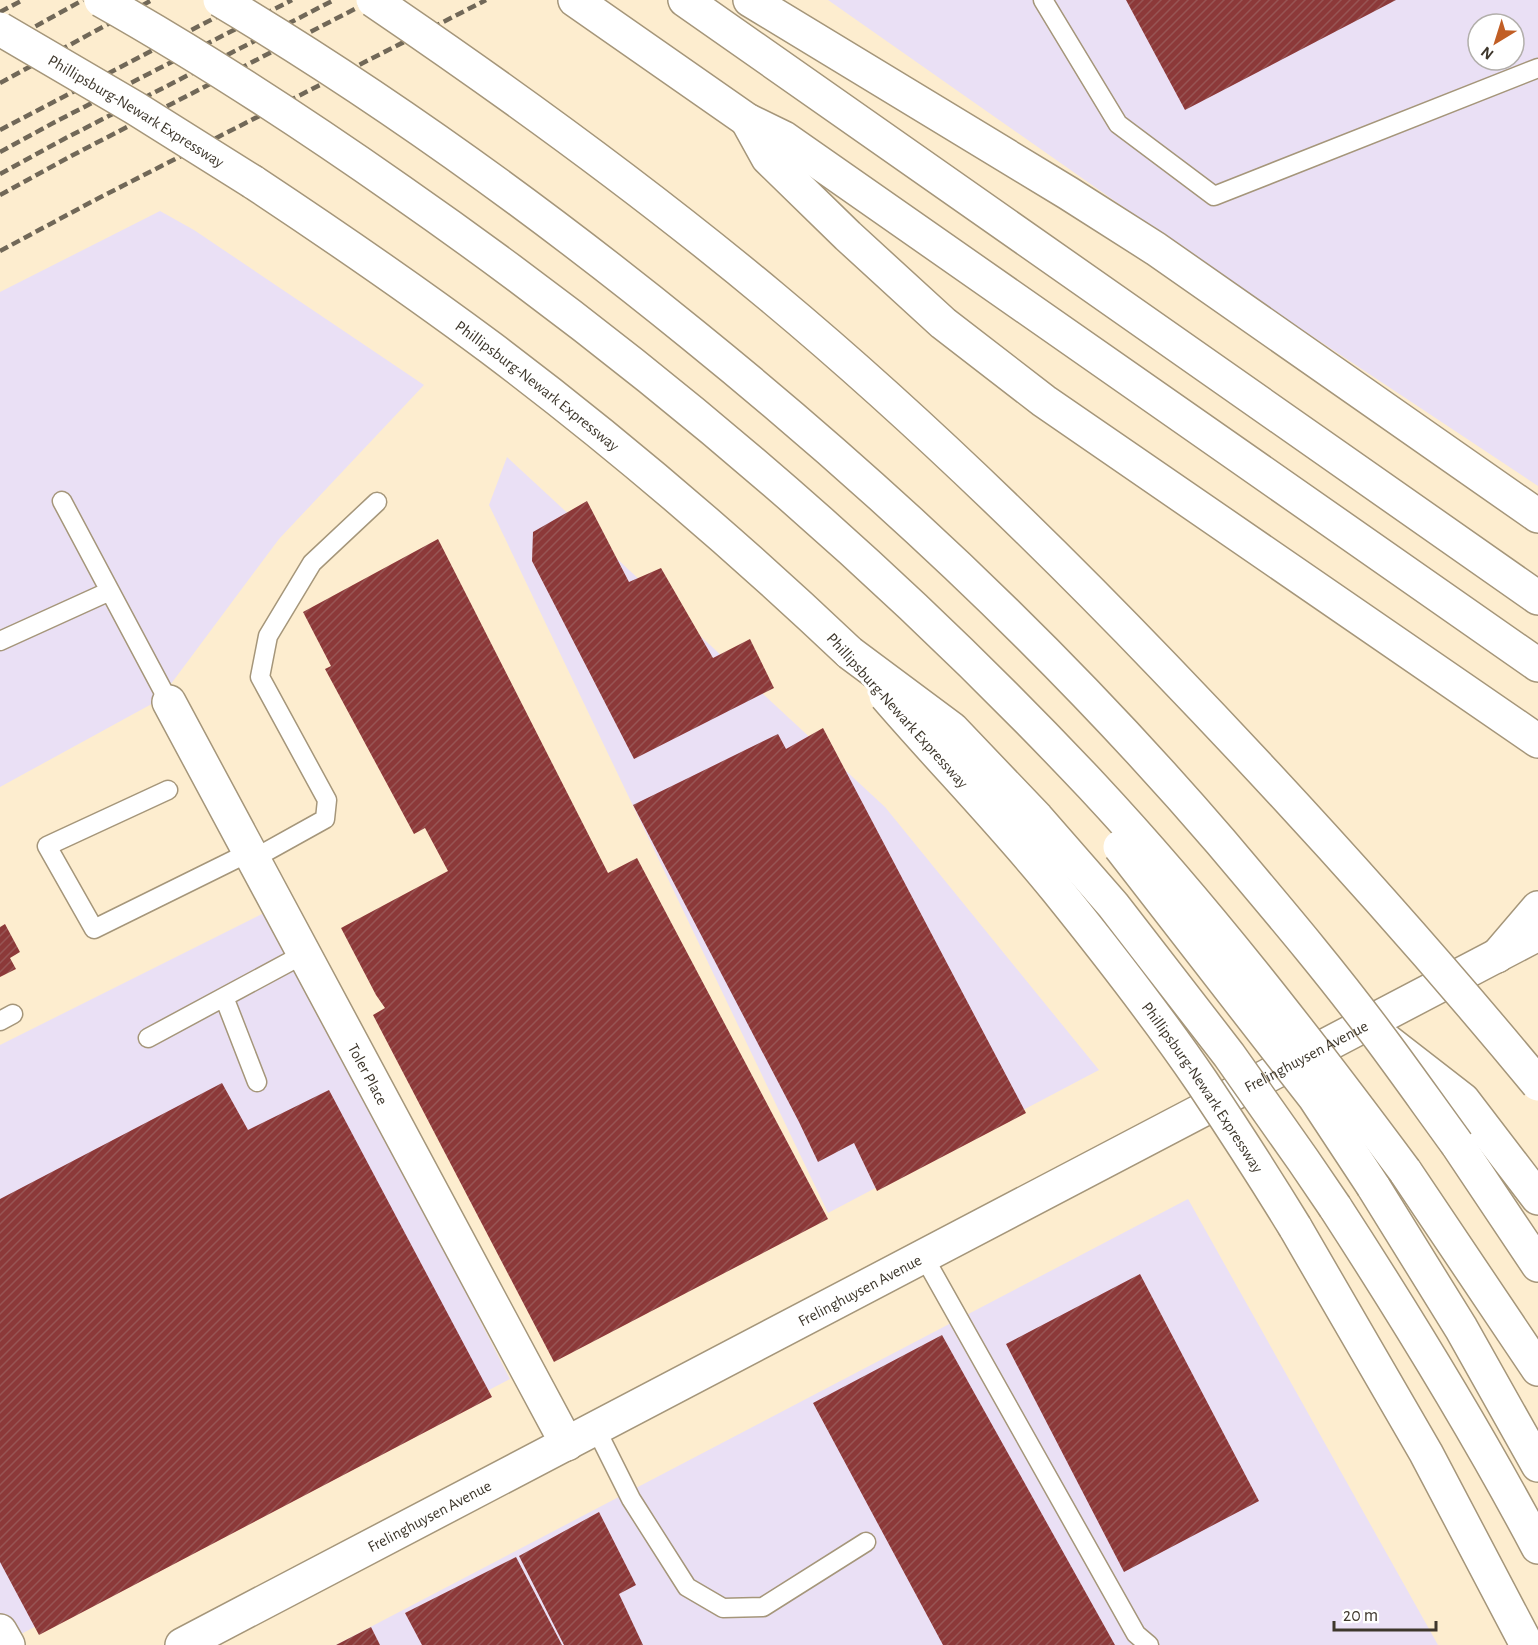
<svg xmlns="http://www.w3.org/2000/svg" width="1538" height="1645" viewBox="0 0 1538 1645" font-family="'Alegreya Sans',sans-serif">
<style>
.industrial{fill:#eae0f5;fill-rule:evenodd}
.building{fill:url(#building-hatch)}
.lines{fill:none;stroke-linecap:round;stroke-linejoin:round}
.service-casing{stroke:#a5967a;stroke-width:21}
.minor-casing{stroke:#a5967a;stroke-width:36}
.primary-casing{stroke:#a5967a;stroke-width:36}
.motorway-casing{stroke:#a5967a;stroke-width:36}
.service{stroke:#fff;stroke-width:18}
.minor{stroke:#fff;stroke-width:33}
.primary{stroke:#fff;stroke-width:33}
.motorway{stroke:#fff;stroke-width:33}
.rail{stroke:#716858;stroke-width:4.5;stroke-dasharray:9 4.5;stroke-linecap:butt}
.motorway-bridge-casing{stroke:#a5967a;stroke-width:36;stroke-linecap:butt}
.motorway-bridge{stroke:#fff;stroke-width:33}
.labels{text-anchor:middle;stroke-width:6;stroke-linejoin:round;paint-order:stroke}
.street-label{font-size:16px;fill:#3e372c;stroke:#fff}
</style>
<defs>
<pattern id="building-hatch" width="6" height="6" patternUnits="userSpaceOnUse" patternTransform="scale(1.5)"><rect width="6" height="6" fill="#8c3939"/><path d="M-1 1l2-2M0 6l6-6M5 7l2-2" fill="none" stroke="#975554"/></pattern>
</defs>
<rect width="100%" height="100%" fill="#fdedcf"/>
<path class="industrial" d="M828,0H1538V486L1226,279ZM1478,24H1514V60H1478Z
M160,211L194,230L424,385L279,539L159,700L0,787V292Z
M507,457L885,807L1099,1070L828,1213L489,505Z
M270,910L510,1379L0,1645V1045Z
M1188,1199L1438,1645H336Z"/>
<path class="building" d="M1126,0H1396L1185,110Z
M587,501L629,582L661,568L713,658L750,639L774,688L634,759L532,561L533,532Z
M438,539L608,873L637,858L828,1219L554,1362L373,1015L385,1008L376,995L341,928L448,871L425,828L414,834L325,669L331,666L303,612Z
M823,728L1026,1113L877,1191L854,1143L818,1162L799,1122L633,805L778,734L786,749Z
M5,924L20,952L10,958L16,969L0,977V927Z
M222,1083L248,1130L329,1090L492,1397L39,1635L0,1562V1199Z
M1140,1274L1259,1501L1124,1572L1006,1344Z
M942,1335L1115,1645H943L813,1403Z
M599,1512L636,1585L619,1594L643,1645H564L519,1556Z
M516,1557L562,1645H422L405,1613Z
M371,1627L380,1645H336Z"/>
<g class="lines">
<g class="service-casing">
<path id="service" d="M1043,0L1118,124L1214,196L1538,68
M62,501L169,702
M0,641L110,591
M168,790L47,846L94,929L250,852
M253,859L325,819L327,800L260,677L268,636L312,563L377,502
M224,997L257,1082
M0,1021L13,1014
M148,1038L304,954
M924,1257L1136,1634L1149,1645
M596,1429L631,1499L687,1587L723,1608L763,1607L866,1542"/>
</g>
<g class="minor-casing">
<g id="minor">
<path id="s1" d="M169,702L567,1444"/>
<path d="M0,1631L8,1645"/>
</g>
</g>
<g class="primary-casing">
<g id="primary">
<path id="s2" d="M182,1645L1538,934"/>
</g>
</g>
<g class="motorway-casing">
<g id="motorway">
<path d="M575,0L747,120L784,138L1538,665"/>
<path d="M685,0L1538,598"/>
<path d="M750,0L1068,193L1156,249L1538,516"/>
<path d="M747,120L768,158L848,236L943,323L1044,401L1538,741"/>
<path id="s3" d="M253,182C333,235 413,290 491,348C616,442 736,545 850,653"/>
<path d="M1497,956L1538,908"/>
<path d="M1387,1041L1463,1100L1538,1198"/>
<path d="M1457,1144L1538,1265"/>
<path d="M1405,1171L1538,1369"/>
<path d="M1373,1186L1461,1328L1538,1465"/>
<path d="M1335,1207C1407,1318 1476,1430 1538,1547"/>
<path d="M1295,1227L1426,1453L1527,1645"/>
</g>
</g>
<use href="#service" class="service"/>
<use href="#minor" class="minor"/>
<use href="#primary" class="primary"/>
<use href="#motorway" class="motorway"/>
<path class="rail" d="M0,12L23,0
M0,46L83,0
M0,83L152,0
M0,130L249,0
M0,152L55,122L292,0
M0,174L64,139L334,0
M0,195L73,155L372,0
M0,251L95,200L486,0"/>
<g class="motorway-bridge-casing">
<g id="motorway-bridge">
<path d="M101,0C204,58 303,123 400,191C650,365 883,564 1092,786C1205,907 1306,1038 1405,1171"/>
<path d="M220,0C386,99 543,213 693,335C882,488 1062,657 1221,842C1274,905 1328,968 1377,1034C1404,1070 1430,1107 1457,1144"/>
<path d="M373,0C510,93 645,191 772,297C910,412 1039,537 1163,666C1293,801 1419,940 1538,1084"/>
<path id="s4" d="M0,29L135,108L253,182"/>
<path d="M850,653L952,729L1037,818L1113,905L1229,1055L1303,1160L1335,1207"/>
<path id="s5" d="M886,696C942,761 1003,823 1057,890C1107,952 1157,1016 1202,1082C1234,1130 1265,1178 1295,1227"/>
<path d="M1120,847L1315,1098L1373,1186"/>
</g>
</g>
<use href="#motorway-bridge" class="motorway-bridge"/>
</g>
<g class="labels">
<g class="street-label">
<text dy="6" stroke="none"><textPath href="#s4" startOffset="159">Phillipsburg-Newark Expressway</textPath></text>
<text dy="6" stroke="none"><textPath href="#s3" startOffset="350">Phillipsburg-Newark Expressway</textPath></text>
<text transform="translate(898 710) rotate(48)" y="6">Phillipsburg-Newark Expressway</text>
<text dy="6" stroke="none"><textPath href="#s2" startOffset="1269">Frelinghuysen Avenue</textPath></text>
<text dy="6" stroke="none"><textPath href="#s1" startOffset="422">Toler Place</textPath></text>
<text dy="6" stroke="none"><textPath href="#s5" startOffset="504">Phillipsburg-Newark Expressway</textPath></text>
<text dy="6" stroke="none"><textPath href="#s2" startOffset="765">Frelinghuysen Avenue</textPath></text>
<text dy="6" stroke="none"><textPath href="#s2" startOffset="279">Frelinghuysen Avenue</textPath></text>
</g>
</g>
<g transform="translate(1496 42) rotate(218)"><circle r="28" fill="#ffffff" stroke="#b2afab" stroke-width="1.5"/>
<path d="M0-4.5L10 22L0 15L-10 22Z" fill="#c15e25"/>
<text y="-9" font-size="16" font-weight="bold" text-anchor="middle" fill="#3e372c">N</text>
</g>
<path d="M1334 1621v9h102v-9" fill="none" stroke="#3e372c" stroke-width="3"/>
<text x="1343" y="1621" font-size="18" fill="#3e372c" stroke="#ffffff" stroke-width="4.5" paint-order="stroke">20 m</text>
</svg>
